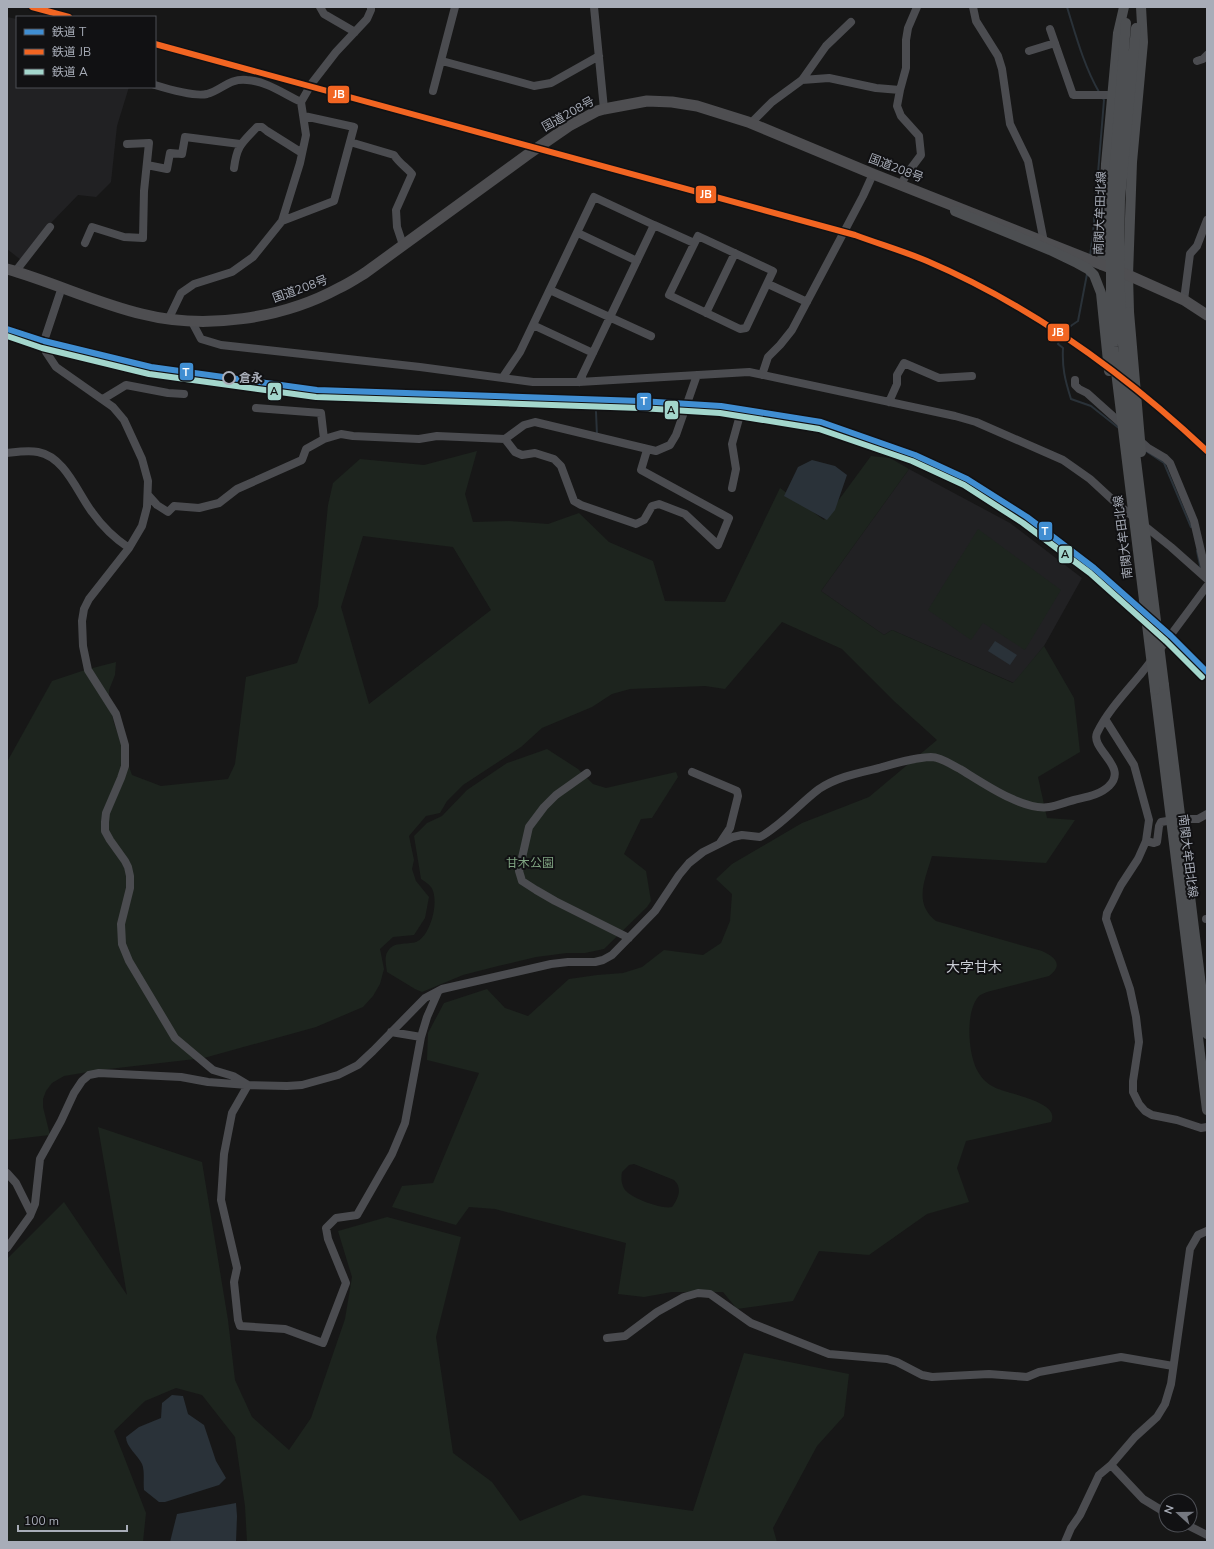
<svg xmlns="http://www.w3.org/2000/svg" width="1214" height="1549" viewBox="0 0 1214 1549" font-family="'Nunito Sans','Noto Sans JP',sans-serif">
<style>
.built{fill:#212123}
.green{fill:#1d241e;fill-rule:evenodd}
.water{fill:#2a3239}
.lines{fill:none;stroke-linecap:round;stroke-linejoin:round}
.stream{stroke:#2a3239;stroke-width:2}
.minor{stroke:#4b4c50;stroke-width:8}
.major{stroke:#4d4f52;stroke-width:10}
.highway{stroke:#4e4e51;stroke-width:11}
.major-bridge{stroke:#4d4f52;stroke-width:10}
.rail-1-casing{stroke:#111113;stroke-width:9}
.rail-2-casing{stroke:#111113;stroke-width:9}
.rail-3-casing{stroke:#111113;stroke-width:9}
.rail-1{stroke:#408ed2;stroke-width:6}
.rail-2{stroke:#f26522;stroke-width:6}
.rail-3{stroke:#a3d6cc;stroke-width:6}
.stop-dot{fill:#111113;stroke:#a8adb8;stroke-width:2}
.labels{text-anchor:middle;stroke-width:4;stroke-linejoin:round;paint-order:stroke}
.street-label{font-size:12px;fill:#a8adb8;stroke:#111113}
.stop-label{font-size:12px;font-weight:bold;fill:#a8adb8;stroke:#111113;text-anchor:start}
.park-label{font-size:12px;fill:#7fa381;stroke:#111113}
.quarter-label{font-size:14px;fill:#c9ccd4;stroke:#111113}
.line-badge{stroke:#111113;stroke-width:1.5}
.badge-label{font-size:11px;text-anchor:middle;font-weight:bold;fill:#fff}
.pale-badge-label{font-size:11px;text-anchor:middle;font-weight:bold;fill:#111}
</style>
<rect width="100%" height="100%" fill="#171717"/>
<path class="built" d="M7,17L17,19V87H129L117,126L111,182L96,197L78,195L50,224L21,260L7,249Z
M909,469L1010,523L1082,578L1044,646L1014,683L892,630L884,635L821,591Z"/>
<path class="green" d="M477,451L465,494L473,522L509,521L548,524L579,513L609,542L653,561L665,601L725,602L780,488L824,520L871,456L890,458L909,469L821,591L884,635L892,630L1013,683L1044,646L1074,698L1080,752L1038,777L1047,818L1075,820L1046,863L932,856C925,880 913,903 936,921L1042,951C1055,957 1064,965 1049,976L987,992C985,993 981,994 979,996C965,1011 968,1053 977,1070C980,1076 986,1083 992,1086C1004,1094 1062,1101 1051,1122L966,1141L957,1168L969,1202L927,1214L869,1255L819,1251L793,1301L737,1309L723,1292H672L644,1297L618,1294L626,1243L495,1209L469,1207L456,1225L392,1207L402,1186L433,1183L479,1073L427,1060L428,1033L444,1003L487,989L505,1008L528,1016L569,979L597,975L623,973L642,967L664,950L703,955L721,943L730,921L732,894L716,879L732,864L802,823L869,797L937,740L895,702L842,649L782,622L725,689L705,686L630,689L612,694L592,707L542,728L521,747L463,785L447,801L440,813L426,816L409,836L414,860L412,869L416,881L429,897L425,918L414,935L393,937L380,949L384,969L380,984L373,996L363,1007L316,1027L204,1058L100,1070L64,1076L52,1083L46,1091L43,1099V1107L50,1135L7,1140V762L52,681L85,670L116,662L115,675L109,690V701L114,723L132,775L161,786L228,779L235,764L246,677L297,663L318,606L328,505L333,483L360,459L424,465ZM363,536L453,547L491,610L369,704L341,607ZM634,1164L674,1180C683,1188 678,1199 672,1207C663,1210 631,1198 625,1190C621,1184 621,1178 622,1172L629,1165Z
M978,529L1061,590L1025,650L983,623L971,640L928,610Z
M547,749L578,769L593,784L606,788L676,772L678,777L652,818L641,819L624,854L646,871L651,901L647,907L604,949L585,953H567L536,957L498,966L463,975L422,992L415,989L387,972C386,965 384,956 388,951C394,941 407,945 416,942C431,936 440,899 431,887C429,884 424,881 421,879L414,836L427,823L442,816L467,790L507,763Z
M98,1127L202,1162L228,1320L235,1380L252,1417L289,1450L311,1418L345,1319L352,1277L338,1231L387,1217L461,1237L436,1337L453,1453L492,1482L520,1521L583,1495L693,1511L744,1353L849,1374L844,1416L817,1446L773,1528L777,1542H247L245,1506L235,1437L202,1395L176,1388L145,1401L114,1431L146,1513L143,1542H7V1259L64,1202L127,1295Z"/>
<path class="water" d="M812,460L835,466L847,475L835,510L827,520L784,496L798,467Z
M995,641L1017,655L1010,665L988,651Z
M172,1395L183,1396L188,1414L204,1425L216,1461L226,1478L219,1485L165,1502H159L144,1490C143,1482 145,1471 142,1464C138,1455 126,1447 126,1437L139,1427L161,1418L162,1403Z
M236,1503L237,1516L236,1542H170L177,1514Z"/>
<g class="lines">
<path class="stream" d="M1067,7C1076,36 1084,66 1099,92
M1090,256L1093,234L1104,100L1102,97
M1087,274L1078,321C1068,327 1062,333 1058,344L1063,348C1062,368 1065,380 1071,399L1091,406L1120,429
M596,412L597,435
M1146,451L1164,463L1191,527
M1197,551L1201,570"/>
<path class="minor" d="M320,7L324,14L355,32
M594,7L604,109
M973,7L976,21L998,56L1002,69L1010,124L1028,161L1044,242
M1050,29L1073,95H1112
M1029,51L1055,43
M442,61L534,86L551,83L599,56
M1197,61L1203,59L1207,55
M802,80L829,78L876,88L900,90L897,106L901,116L919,136L921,155L906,175L901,185
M155,85C168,89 194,97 207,94C222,90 229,78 247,80C266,81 284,94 301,102
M900,90L906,68V40L908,28L917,7
M433,91L455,7
M751,123L772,102L802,80L826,46L851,22
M350,142L394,155C399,163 406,167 412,174L396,210L397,227L403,245
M147,165L167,169L170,153L182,154L185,137L240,144
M234,168C237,145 242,143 257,127H262L267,131L302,153
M282,221L334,201L354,127L304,116
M654,225L694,243
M578,233L637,261
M698,236L773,271L746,328L740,329L669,295Z
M85,243L92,227L124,237L143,238L144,191L149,143L127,144
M15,272L50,227
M768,284L807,302
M62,287L44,341L46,352L56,367L113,407L124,420L142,459L148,481L147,507L142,526L129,548L89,599L84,609L82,621L83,646L88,670L116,714L125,745V766L121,778L106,813L105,822V831L110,840L125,861L128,867L130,876V888L121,924L122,944L129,961L175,1038L213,1070L233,1076L248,1085L287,1086L302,1085L338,1075L358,1065L373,1051L425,998L442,989L551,964L568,962H595L603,960L612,955L655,911L679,875L689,863L703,852L733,837L742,835L760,837C782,825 799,804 819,789C837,777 858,773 879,768C896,763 913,758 931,757C941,757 952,765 960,769C983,783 1023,811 1049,807C1057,806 1066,802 1074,800C1086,797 1100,795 1109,786C1129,767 1090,749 1097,733C1107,712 1125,693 1140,675C1163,646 1185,616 1207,586
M550,290L651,336
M1184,300L1190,254L1197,246L1207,220
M706,313L735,253
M169,318L181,293L194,284L232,272L253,257L282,221L300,163L306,135L301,102L312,83L336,52L367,19L371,10V7
M192,322L201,339L221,345L420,367L533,382H579L749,372L955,416L976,422L1063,460L1090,479L1116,503L1171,547L1207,579
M533,325L593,353
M762,375L768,357L780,345L792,330L863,196L873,174
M503,377L520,352L594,197L654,225L579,382
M1075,380V385L1079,389L1087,393L1125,427
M103,399L126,385L168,393L184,394
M889,402L897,384V375L904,363L939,378L972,376
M256,408L321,413L324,439
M685,408L740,415L732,444L736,469L732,488
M505,439L515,452L522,455L535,453L554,459L561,466L574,501L581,505L636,524L644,520L652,506L659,504L685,514L718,545L729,518L641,470L647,450
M1138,439L1148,448L1165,458L1170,463L1194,521L1207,577
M7,453C16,452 28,450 38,452C65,457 77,492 92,512C102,526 114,538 129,548
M148,495L157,505L168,512L174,506L199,508L219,503L237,489L302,460L306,449L324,439L341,434L353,436L419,439L437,436L505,439L524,425L535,422L656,451L670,445L676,435L697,375
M1105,719L1134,765L1149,820L1146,841L1138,859L1121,885L1107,913L1106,919L1130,989L1136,1017L1139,1042L1133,1081V1092L1139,1104L1145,1111L1152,1115L1177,1120L1201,1128L1207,1127
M692,772L737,791L738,796L730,828L720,843
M587,773L556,795L544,807L529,827L519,871L522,881L536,890L555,901L629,938
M1146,841L1154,843L1157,842L1159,826L1161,822L1180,819H1198L1207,814
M1206,919H1207
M391,1032L421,1037
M7,1173L16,1183L31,1213
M7,1248L30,1216L35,1204L40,1159L61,1121L74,1093L82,1081L89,1075L99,1073L181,1077L208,1082L248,1085L232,1113L224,1154L221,1200L237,1268L234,1282L238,1320L240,1326L285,1329L323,1343L346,1283L328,1239L326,1228L336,1218L357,1215L392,1154L405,1123L421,1037L427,1017L438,992
M607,1338L625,1336L657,1312L684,1297L698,1293L710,1294L751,1323L829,1354L887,1359L897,1362L922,1375L932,1377L989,1374L1027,1377L1039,1372L1121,1357L1173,1366
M1111,1465L1143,1499L1166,1513
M1187,1525L1207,1535
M1065,1542L1071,1528L1080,1515L1099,1475L1111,1465L1135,1437L1157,1417L1165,1404L1171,1384L1190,1249L1198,1235L1207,1231"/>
<path class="major" d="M1102,265L1106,164L1118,33L1124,7
M1129,312L1128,275L1132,162L1143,42L1141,7
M1164,685L1207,1034
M1155,690L1207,1110"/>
<path class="highway" d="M7,269C53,282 96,303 142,314C205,330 282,319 339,288C348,284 357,278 365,273L527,155L569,126L597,111L604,109L647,101L672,102L697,106L748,122L873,174L1128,275L1184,300L1207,315"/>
<path class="major-bridge" d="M1126,23L1111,212V302L1113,347L1155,690
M1136,28L1120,199L1119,262L1121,323L1127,388L1164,685
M955,211L1050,250L1077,263L1088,269L1094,275L1101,293L1109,371
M1129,312L1141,452"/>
<g class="rail-1-casing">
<path id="rail-1" d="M7,329L44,341L151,367L317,390L640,401L721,406L821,422L915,455L967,479L1027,517L1094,568L1171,636L1207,672"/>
</g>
<g class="rail-2-casing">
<path id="rail-2" d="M32,7L69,17
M155,44L855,235C879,244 903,251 927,261C1032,306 1124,373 1207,451"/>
</g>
<g class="rail-3-casing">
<path id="rail-3" d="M7,336L42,348L149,374L316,397L640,408L720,413L819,429L912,461L964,485L1023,523L1090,573L1166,641L1202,677"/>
</g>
<use href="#rail-1" class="rail-1"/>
<use href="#rail-2" class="rail-2"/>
<use href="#rail-3" class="rail-3"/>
</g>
<circle class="stop-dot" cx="229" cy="378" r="6"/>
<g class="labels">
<g class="street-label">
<text transform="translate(568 114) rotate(-29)" y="4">国道208号</text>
<text transform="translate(896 168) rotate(21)" y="4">国道208号</text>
<text transform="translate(1100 213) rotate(-88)" y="4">南関大牟田北線</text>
<text transform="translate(300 289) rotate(-20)" y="4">国道208号</text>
<text transform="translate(1123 537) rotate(-97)" y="4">南関大牟田北線</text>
<text transform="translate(1188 856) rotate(83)" y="4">南関大牟田北線</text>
</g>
<g class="stop-label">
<text x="239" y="382">倉永</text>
</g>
<g class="park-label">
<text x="530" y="867">甘木公園</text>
</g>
<g class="quarter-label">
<text x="974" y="972">大字甘木</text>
</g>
</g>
<g class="line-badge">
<rect x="327" y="85" width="23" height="19" rx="4" fill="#f26522"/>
<rect x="695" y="185" width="22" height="19" rx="4" fill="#f26522"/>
<rect x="1047" y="323" width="23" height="19" rx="4" fill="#f26522"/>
<rect x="179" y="362" width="15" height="19" rx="4" fill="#408ed2"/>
<rect x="267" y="382" width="15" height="19" rx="4" fill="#a3d6cc"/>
<rect x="636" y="392" width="16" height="19" rx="4" fill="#408ed2"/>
<rect x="664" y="400" width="15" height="20" rx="4" fill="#a3d6cc"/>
<rect x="1038" y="521" width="15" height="20" rx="4" fill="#408ed2"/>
<rect x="1058" y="545" width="15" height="19" rx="4" fill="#a3d6cc"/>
</g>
<g class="badge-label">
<text x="339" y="98">JB</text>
<text x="706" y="198">JB</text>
<text x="1058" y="336">JB</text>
<text x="186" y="376">T</text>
<text x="644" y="405">T</text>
<text x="1045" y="535">T</text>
</g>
<g class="pale-badge-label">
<text x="274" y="395">A</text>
<text x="671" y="414">A</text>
<text x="1065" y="558">A</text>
</g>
<rect width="1214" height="1549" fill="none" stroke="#a8adb8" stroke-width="16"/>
<rect x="16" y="16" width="140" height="72" fill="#111113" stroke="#4d4f55"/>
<rect x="24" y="29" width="20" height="6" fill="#408ed2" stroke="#4d4f55"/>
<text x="52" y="36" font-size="12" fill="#a8adb8">鉄道 T</text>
<rect x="24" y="49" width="20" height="6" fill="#f26522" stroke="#4d4f55"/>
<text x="52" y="56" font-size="12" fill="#a8adb8">鉄道 JB</text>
<rect x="24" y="69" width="20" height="6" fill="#a3d6cc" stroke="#4d4f55"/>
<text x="52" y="76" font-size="12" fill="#a8adb8">鉄道 A</text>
<g transform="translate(1178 1513) rotate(291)"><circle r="19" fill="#111113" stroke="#4d4f55"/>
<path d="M0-3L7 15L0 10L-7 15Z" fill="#757880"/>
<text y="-6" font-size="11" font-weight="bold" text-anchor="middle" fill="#a8adb8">N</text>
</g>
<path d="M18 1525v6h109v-6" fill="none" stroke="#a8adb8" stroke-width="2"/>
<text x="24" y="1525" font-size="12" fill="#a8adb8" stroke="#111113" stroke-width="3" paint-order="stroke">100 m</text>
</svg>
